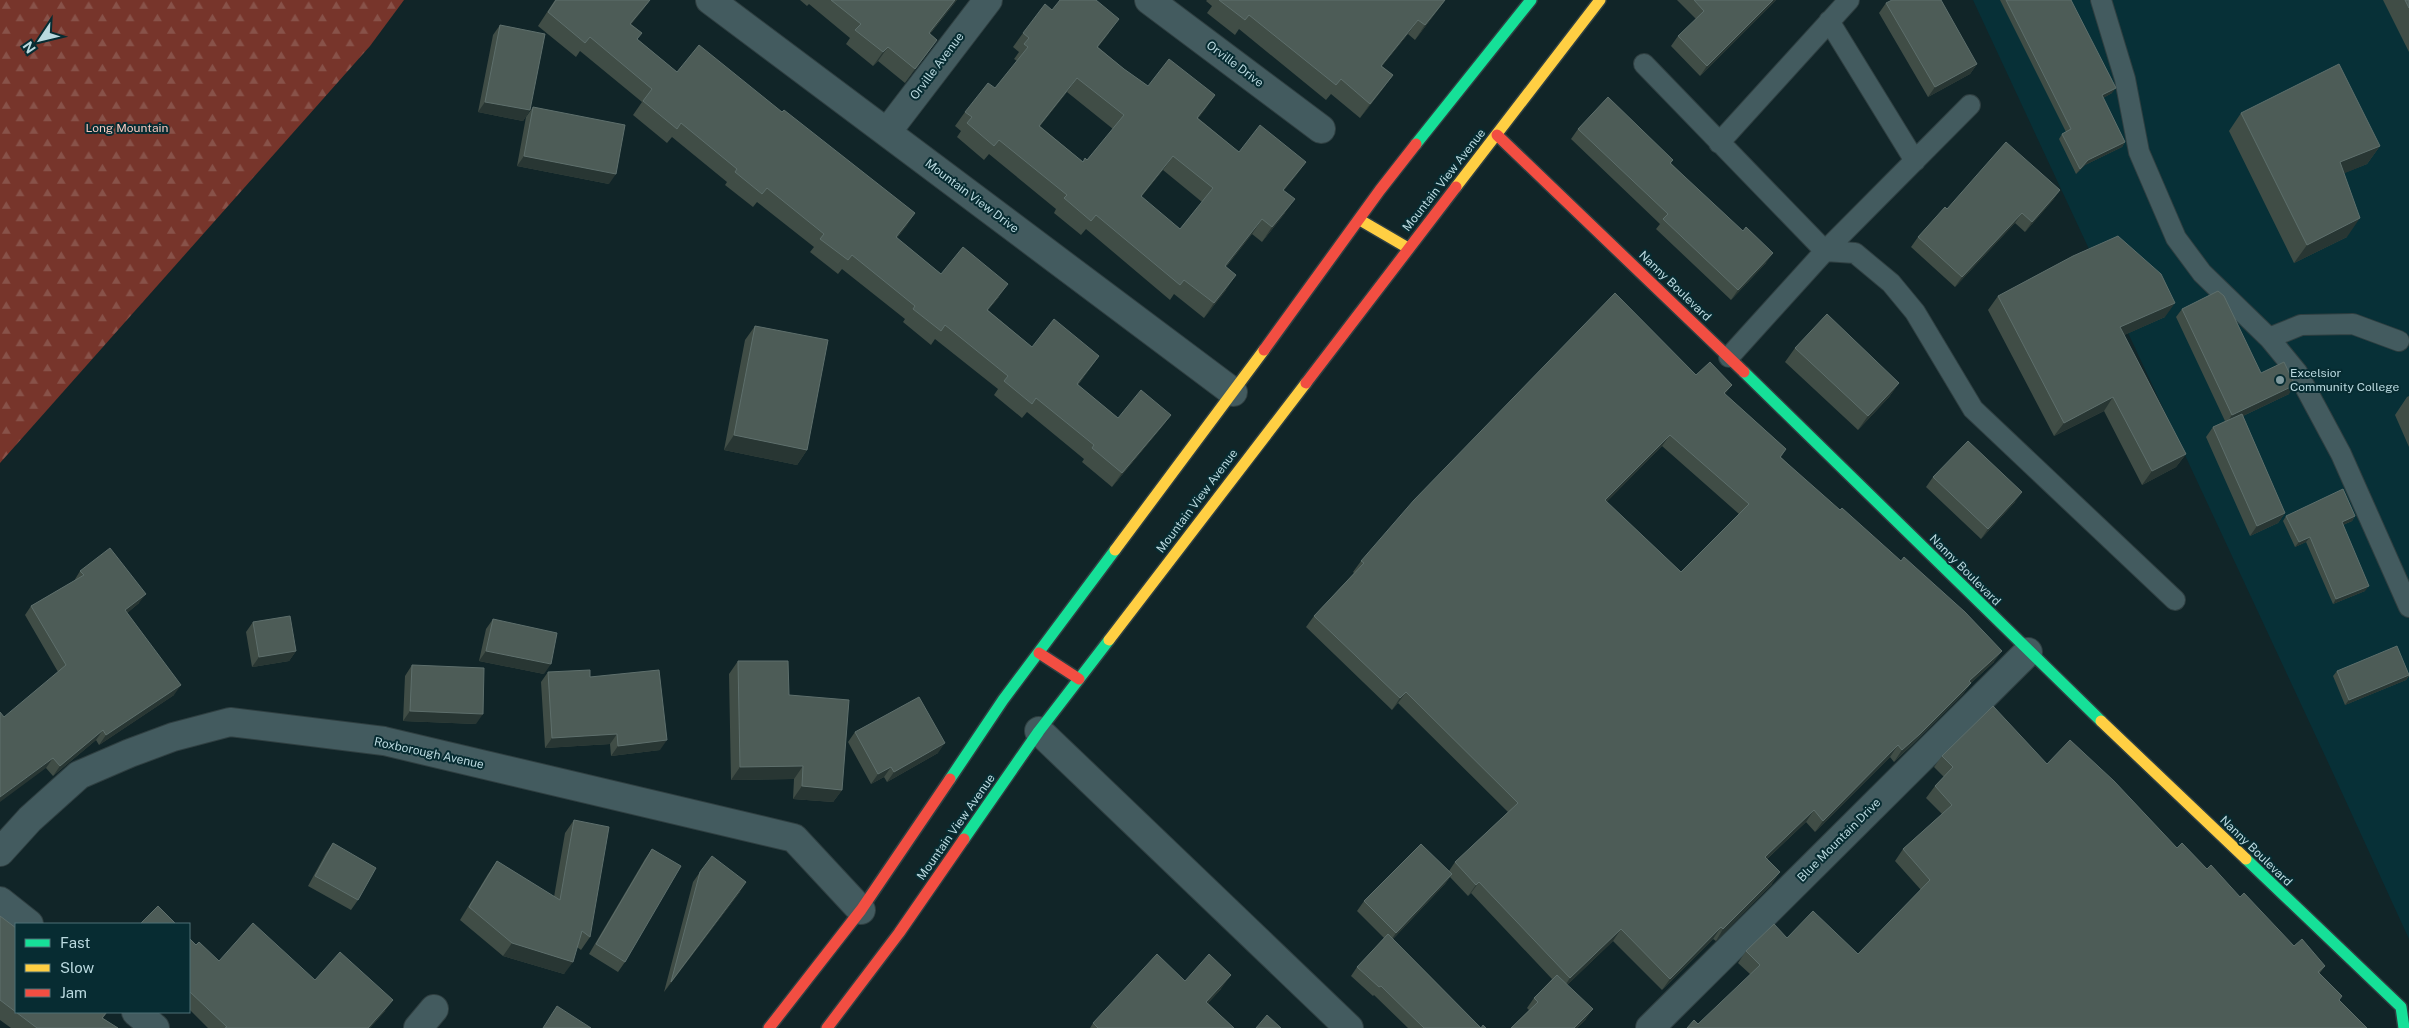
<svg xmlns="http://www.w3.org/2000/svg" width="2409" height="1028" viewBox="0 0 2409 1028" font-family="'Public Sans',sans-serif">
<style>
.built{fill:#073037}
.forest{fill:url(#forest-firs)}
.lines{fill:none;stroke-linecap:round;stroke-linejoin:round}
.lane-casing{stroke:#2f3f41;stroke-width:22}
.street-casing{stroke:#2f3f41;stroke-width:30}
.fast-casing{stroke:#2f3f41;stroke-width:14}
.slow-casing{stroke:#2f3f41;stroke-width:14}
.jam-casing{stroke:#2f3f41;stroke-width:14}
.lane{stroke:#435b5f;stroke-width:20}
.street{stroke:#435b5f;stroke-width:28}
.fast{stroke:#16e098;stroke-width:11}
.slow{stroke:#ffcf43;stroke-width:11}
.jam{stroke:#f24e42;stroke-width:11}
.wall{fill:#404d46;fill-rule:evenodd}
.shaded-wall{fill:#283633}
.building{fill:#4d5c57;stroke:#5e6f6c;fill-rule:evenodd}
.poi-dot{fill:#7f9a9f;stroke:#072c32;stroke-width:2}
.labels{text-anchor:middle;stroke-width:4;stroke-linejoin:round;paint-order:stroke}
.street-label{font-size:12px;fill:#bad9df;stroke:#072c32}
.park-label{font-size:12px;fill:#f6c6bd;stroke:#072c32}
.poi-label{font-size:12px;fill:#bad9df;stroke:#072c32;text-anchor:start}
</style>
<defs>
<pattern id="forest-firs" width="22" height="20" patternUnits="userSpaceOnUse" patternTransform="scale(1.25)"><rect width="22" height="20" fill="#77352b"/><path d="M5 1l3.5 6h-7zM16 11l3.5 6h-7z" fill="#885249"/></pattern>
</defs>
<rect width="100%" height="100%" fill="#112528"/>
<path class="built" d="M1973,0H2409V939L2327,760Z"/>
<path class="forest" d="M0,0H404L370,46L0,463Z"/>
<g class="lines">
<g class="lane-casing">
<path id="lane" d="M2101,0L2125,79L2139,152L2176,238L2202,273L2269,338L2297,372L2341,454L2409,607
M1829,21L1915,161
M1644,64L1825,251L1729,357
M1970,105L1825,251L1855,253L1891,283L1915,312L1973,409L2175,600
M1719,143L1849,0
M2269,338L2301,325L2353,324L2399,341"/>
</g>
<g class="street-casing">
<path id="street" d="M710,0L1233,392
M1149,0L1321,129
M887,132L988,0
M1039,731L1349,1028
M0,852L30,819L79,775L130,753L173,737L230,722L384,741L794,838L861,910
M0,901L29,924
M136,1012L155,1028
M418,1028L434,1009
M1650,1028L2028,652"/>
</g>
<g class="fast-casing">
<path id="fast" d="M1416,144L1531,0
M1744,372L2101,721
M950,779L1003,700L1115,550
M964,839L1039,731L1109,640
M2246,859L2401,1007L2404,1028"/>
</g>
<g class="slow-casing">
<path id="slow" d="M1456,187L1600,0
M1360,220L1408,248
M1115,550L1264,350
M1109,640L1306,383
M2101,721L2246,859"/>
</g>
<g class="jam-casing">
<path id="jam" d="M1497,135L1744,372
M1264,350L1380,190L1416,144
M1306,383L1456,187
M1039,653L1079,679
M769,1028L861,910L950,779
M827,1028L899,933L964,839"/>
</g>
<use href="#lane" class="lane"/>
<use href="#street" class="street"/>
<use href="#fast" class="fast"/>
<use href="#slow" class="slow"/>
<use href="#jam" class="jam"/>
</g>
<path class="wall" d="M555,0H650L631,24L642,33L637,39L677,72L782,112L915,213L897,238L941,274L999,297L988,310L1032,347L1099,356L1089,370L1078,385L1118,418L1171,415L1161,428L1112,487L1082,462L1084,459L1027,412L1022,418L994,395L998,389L935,339L931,345L903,322L905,319L842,269L838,274L810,252L814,247L757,202L753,207L725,185L727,182L672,137L667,143L633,115L642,102L580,51L576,57L538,26Z
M800,0H957L930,34L937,40L905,83L878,61L873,66L846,44L850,38L809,4L807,6Z
M1207,0H1445L1437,11L1415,40L1408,34L1382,66L1393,75L1382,90L1360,118L1331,94L1326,100L1239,29L1235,35L1207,13L1212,6L1206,1Z
M1677,0H1776L1700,76L1671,46L1678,36L1696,19Z
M2000,0H2071L2112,93L2103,98L2125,142L2122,147L2085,165L2076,174L2059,139L2062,134L2066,132Z
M2383,0H2409V52Z
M1886,3L1977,64L1970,74L1928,97L1879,13Z
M1052,10L1109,33L1098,47L1124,69L1148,86L1215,95L1198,118L1239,152L1306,162L1284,190L1285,213L1262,242L1252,234L1226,267V290L1204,318L1174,294L1170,300L1086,229L1081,235L1054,213L1056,209L989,154L984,160L957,137L961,131L955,126L965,112L995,88L1017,61L1014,59L1019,52L1013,47L1023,33ZM1067,92L1113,129L1087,160L1083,162L1040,126ZM1163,170L1202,202L1180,229L1141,197Z
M500,25L530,110L523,121L478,112L493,35Z
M533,107L609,184L517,166L526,117Z
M2241,113L2380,146L2367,164L2344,173L2347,237L2294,263L2229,131Z
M1578,129L1673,160L1671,163L1766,263L1731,300L1656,229L1660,224L1571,139Z
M2060,190L2053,200L2025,232L2015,223L1955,287L1911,247L1918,237L1947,209Z
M1998,296L2165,317L2124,335L2186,454L2176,467L2142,485L2104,411L2054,436L1988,310Z
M2182,309L2261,373L2289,394L2243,416L2285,513L2278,523L2250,536L2206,437L2213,427L2225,421L2176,317Z
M755,326L807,450L797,465L724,450L745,340Z
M1795,348L1899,383L1889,397L1858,430L1785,362Z
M1696,375L1725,394L1786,449L1781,457L1994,662L1971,683L1963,694L1912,745L1894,762L1890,757L1815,832L1806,822L1767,859L1772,884L1716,941L1713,939L1662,990L1613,941L1567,985L1586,1019L1577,1028H1511L1529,1010L1527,1008L1534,998L1552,979L1471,893L1468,896L1450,877L1445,884L1393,939L1481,1028H1486H1408L1374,995L1373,996L1351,976L1357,967L1384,938L1357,911L1364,901L1449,871L1455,862L1508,812L1398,703L1392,710L1306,627L1314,616L1354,573L1353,572L1361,561ZM1662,446L1739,514L1681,572L1606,502Z
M2409,396V447L2395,415L2407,397Z
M1933,477L2015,502L1981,539L1926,487Z
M2286,516H2355L2352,521L2343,525L2365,591L2333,604L2306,542L2295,547L2283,521Z
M80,571L139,603L127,613L174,695L99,745L96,740L53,776L46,768L58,672L25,615L31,606L74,581Z
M493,619L544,674L479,661L486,629Z
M253,622L296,651L289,661L252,667L246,632Z
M738,661L789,695L842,790L833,802L793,799L794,779L731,780L729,674Z
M412,665L476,724L403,721L405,676Z
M2337,671L2409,674V676L2406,680L2345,705L2333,676Z
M548,672L590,677L660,750L611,756L610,744L545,748L541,682Z
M855,732L938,753L887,782L884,777L871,784L848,742Z
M1942,756L2047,764L2177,848L2207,869L2240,897L2294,946L2325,966L2319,974H1750L1738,963L1746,951L1787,938L1858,954L1921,890L1895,861L1903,849L1942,814L1926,798L1935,786L1944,777L1934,767Z
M574,820L590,937L581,950L577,947L564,974L503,956L460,920L488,874L497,861L554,897L565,833Z
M333,843L358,900L351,910L308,886L326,853Z
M652,849L625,962L618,972L589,954L645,859Z
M700,872L740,892L664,992L693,882Z
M0,916L16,1012H107L103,1018L118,1028H11L0,1020Z
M189,938L196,945L219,961L315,980L385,1011L370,1028H208L189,1009Z
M1185,981L1221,989L1208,1003L1234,1028H1090L1093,1023Z"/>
<path class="shaded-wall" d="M650,0L643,10L621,37L630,24Z
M955,0H957L919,47L929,33Z
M1445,0L1437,11L1415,40L1425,25Z
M1773,0H1776L1700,76L1707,66Z
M1119,19L1109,33L1087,61L1097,47Z
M1418,20L1408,34L1371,80L1381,66Z
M937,40L927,54L905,83L915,69Z
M888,47L878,61L873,66L883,52Z
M1977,64L1970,74L1928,97L1935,87Z
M1393,75L1382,90L1360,118L1370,104Z
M1077,78L1067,92L1029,140L1039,126Z
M2116,88L2112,93L2098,101L2102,95Z
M1215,95L1205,110L1187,132L1197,118Z
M485,102L530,110L523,121L478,112Z
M2125,142L2122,147L2085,165L2076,174L2088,160Z
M2380,146L2367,164L2328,180L2340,162Z
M524,156L616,174L609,184L517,166Z
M1173,156L1163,170L1130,211L1141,196Z
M1306,162L1296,176L1273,204L1283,190Z
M2060,190L2053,200L2025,232L2032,222Z
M1295,199L1285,213L1262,242L1272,227Z
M915,213L906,227L886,251L896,237Z
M2022,213L2015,223L1955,287L1962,277Z
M2360,218L2347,237L2294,263L2307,245Z
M1262,219L1252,234L1215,280L1225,266Z
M1773,253L1766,263L1731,300L1738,290Z
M1236,275L1226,290L1204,318L1214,303Z
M1008,284L999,297L977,323L987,310Z
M2175,303L2165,317L2111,341L2120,327Z
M1099,356L1089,370L1067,398L1077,384Z
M1899,383L1889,397L1858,430L1868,416Z
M1732,385L1724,396V393Z
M2295,385L2289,394L2226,424L2232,415Z
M2113,397L2104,411L2054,436L2064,423Z
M1171,415L1161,428L1112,487L1122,473Z
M734,435L807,450L797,465L724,450Z
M1670,435L1662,446L1597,512L1605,500Z
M2186,454L2176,467L2142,485L2152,471Z
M2022,492L2015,502L1981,539L1988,529Z
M2285,513L2278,523L2250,536L2257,526Z
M2355,516L2352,521L2338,527L2342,522Z
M2310,537L2306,542L2295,547L2299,542Z
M2369,586L2365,591L2333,604L2336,599Z
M146,594L139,603L119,620L125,610Z
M296,651L289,661L252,667L259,657Z
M486,651L551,664L544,674L479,661Z
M2002,651L1994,662L1971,683L1963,694L1894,762L1902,750L1969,681Z
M2409,675L2406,680L2345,705L2349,700Z
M181,685L174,695L99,745L106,735Z
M1406,692L1398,703L1392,710L1400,698Z
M410,711L483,714L476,724L403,721Z
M103,730L96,740L53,776L60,766Z
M617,734L610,744L545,748L552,738Z
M667,740L660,750L611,756L618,746Z
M945,743L938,753L887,782L894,772Z
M1898,745L1890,757L1815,832L1823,821Z
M53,758L46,768L0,802V797Z
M803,766L794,779L731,780L740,767Z
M891,767L884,777L871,784L878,774Z
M802,786L842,790L833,802L793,799Z
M1814,810L1806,822L1757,868L1765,857Z
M1780,872L1772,884L1716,941L1723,929Z
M1452,874L1445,884L1389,943L1396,933Z
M746,882L740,892L664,992L671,982Z
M1479,882L1471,893L1468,896L1476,885Z
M1721,927L1713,939L1662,990L1670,979Z
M1621,929L1613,941L1562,990L1570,978Z
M512,943L573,962L564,974L503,956Z
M1231,975L1221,989L1196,1016L1206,1002Z
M393,1000L385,1011L370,1028H368Z
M1593,1009L1586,1019L1577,1028H1574Z"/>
<path class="building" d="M556,0H650L630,24L642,33L637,39L677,72L699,45L782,112L784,110L915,213L896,237L941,274L963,247L1008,284L987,310L1032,347L1054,319L1099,356L1077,384L1118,418L1141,390L1171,415L1122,473L1092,448L1094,445L1036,398L1032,404L1004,381L1008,376L945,325L941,331L913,309L915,306L852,255L848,260L820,239L824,234L767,188L762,194L735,172L737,169L681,123L677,129L643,101L652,89L590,37L585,43L548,12Z
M831,0H955L929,33L937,40L915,69L888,47L883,52L855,30L861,24Z
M1060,0H1096L1119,19L1097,47L1124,69L1148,86L1169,59L1215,95L1197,118L1239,152L1260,125L1306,162L1283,190L1295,199L1272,227L1262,219L1225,266L1236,275L1214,303L1184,280L1180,285L1096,215L1091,221L1064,198L1067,195L999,140L994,146L967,123L972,117L965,112L988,83L995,88L1028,47L1024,44L1029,38L1023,33L1045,4L1052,10ZM1077,78L1124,115L1087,160L1085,158L1083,162L1039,126ZM1173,156L1213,188L1180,229L1141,196Z
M1219,0H1445L1425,25L1418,20L1381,66L1393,75L1370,104L1341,79L1336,85L1249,15L1245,20Z
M1694,0H1773L1707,66L1678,36L1704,11Z
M1892,0H1941L1977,64L1935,87L1886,3Z
M2006,0H2071L2116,88L2102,95L2125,142L2088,160L2080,169L2062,134L2071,129Z
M2405,0H2409V8Z
M500,25L545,34L530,110L485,102Z
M2339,64L2380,146L2340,162L2360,218L2307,245L2241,113Z
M1608,97L1673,160L1670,163L1743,231L1746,227L1773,253L1738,290L1663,219L1668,214L1578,129Z
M533,107L625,125L616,174L524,156Z
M2006,142L2060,190L2032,222L2022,213L1962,277L1918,237L1945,207L1947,209Z
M2118,236L2161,274L2175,303L2120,327L2186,454L2152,471L2113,397L2064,423L1998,296L2073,256Z
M2218,291L2224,296L2261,373L2284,362L2295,385L2232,415L2182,309Z
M1615,293L1696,375L1710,362L1732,385L1724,393L1786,449L1780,457L1840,510L1842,508L1901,561L1904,557L1965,612L2002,651L1969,681L1971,683L1920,734L1902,750L1898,745L1823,821L1814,810L1765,857L1780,872L1723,929L1721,927L1670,979L1621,929L1570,978L1479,882L1476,885L1455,862L1518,803L1406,692L1400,698L1314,616L1364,563L1361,561L1414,500ZM1670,435L1749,504L1681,572L1605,500Z
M1827,314L1899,383L1868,416L1795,348Z
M755,326L828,340L807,450L734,435Z
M2242,414L2285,513L2257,526L2213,427Z
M1968,441L2022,492L1988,529L1933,477Z
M2343,489L2355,516L2342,522L2369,586L2336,599L2310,537L2299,542L2286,516Z
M110,548L146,594L125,610L181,685L106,735L103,730L60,766L53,758L0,797V712L4,717L66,665L31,606L84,575L80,571Z
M290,616L296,651L259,657L253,622Z
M493,619L557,633L551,664L486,651Z
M2397,646L2409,675L2349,700L2337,671Z
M738,661H788L789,695L849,700L842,790L802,786L803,766L740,767Z
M412,665L484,668L483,714L410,711Z
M590,670V677L659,670L667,740L618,746L617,734L552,738L548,672Z
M919,697L945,743L894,772L891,767L878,774L855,732Z
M1993,706L2047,764L2070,740L2114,781L2177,848L2182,843L2207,869L2211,865L2240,897L2244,893L2294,946L2302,939L2325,966L2318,972L2342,996L2339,1000L2367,1028H1687L1694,1020L1698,1024L1760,965L1746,951L1774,924L1787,938L1813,911L1858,954L1930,880L1903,849L1952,805L1935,786L1953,767L1942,756Z
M574,820L609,827L590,937L582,931L573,962L512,943L469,907L497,861L560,900Z
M333,843L376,868L358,900L315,876Z
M1421,844L1452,874L1396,933L1364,901Z
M652,849L681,866L625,962L596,944Z
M712,856L746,882L671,982L700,872Z
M158,906L176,924H140Z
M0,916L16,928V1012H107L102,1018L118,1028H37L0,1000Z
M253,923L315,980L340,952L393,1000L368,1028H225L227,1027L189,991V938L196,945L199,942L219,961Z
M1388,934L1481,1028L1483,1025L1486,1028H1424L1381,986L1379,987L1357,967Z
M1157,954L1185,981L1209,954L1231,975L1206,1002L1234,1028H1098L1093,1023Z
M1557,975L1593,1009L1574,1028H1511L1538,1002L1534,998Z
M557,1006L591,1028H543Z
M1267,1015L1281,1028H1256Z"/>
<circle class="poi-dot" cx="2280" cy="380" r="5"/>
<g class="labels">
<g class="street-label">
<text transform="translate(1235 64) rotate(37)" y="4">Orville Drive</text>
<text transform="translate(937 66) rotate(-53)" y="4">Orville Avenue</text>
<text transform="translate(1444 180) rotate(-52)" y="4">Mountain View Avenue</text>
<text transform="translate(972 196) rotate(37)" y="4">Mountain View Drive</text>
<text transform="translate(1675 286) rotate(44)" y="4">Nanny Boulevard</text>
<text transform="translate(1197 501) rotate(-53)" y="4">Mountain View Avenue</text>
<text transform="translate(1965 570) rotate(45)" y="4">Nanny Boulevard</text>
<text transform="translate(429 753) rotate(12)" y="4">Roxborough Avenue</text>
<text transform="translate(956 827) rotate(-55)" y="4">Mountain View Avenue</text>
<text transform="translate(1839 840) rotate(-45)" y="4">Blue Mountain Drive</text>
<text transform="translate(2256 851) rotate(44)" y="4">Nanny Boulevard</text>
</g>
<g class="park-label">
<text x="127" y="132">Long Mountain</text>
</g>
<g class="poi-label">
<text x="2290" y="377">Excelsior<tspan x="2290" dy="14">Community College</tspan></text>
</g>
</g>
<rect x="15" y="923" width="175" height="90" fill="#072c32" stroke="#4f7177"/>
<rect x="25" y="939" width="25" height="8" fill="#16e098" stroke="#4f7177"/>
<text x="60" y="948" font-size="15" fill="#bad9df">Fast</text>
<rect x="25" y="964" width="25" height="8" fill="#ffcf43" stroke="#4f7177"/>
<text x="60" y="973" font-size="15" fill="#bad9df">Slow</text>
<rect x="25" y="989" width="25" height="8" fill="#f24e42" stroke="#4f7177"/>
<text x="60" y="998" font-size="15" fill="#bad9df">Jam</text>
<g transform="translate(40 40) rotate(235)" stroke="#072c32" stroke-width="4" paint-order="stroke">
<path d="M0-4L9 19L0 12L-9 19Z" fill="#bad9df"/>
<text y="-8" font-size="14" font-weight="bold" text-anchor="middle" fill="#bad9df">N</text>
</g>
</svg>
